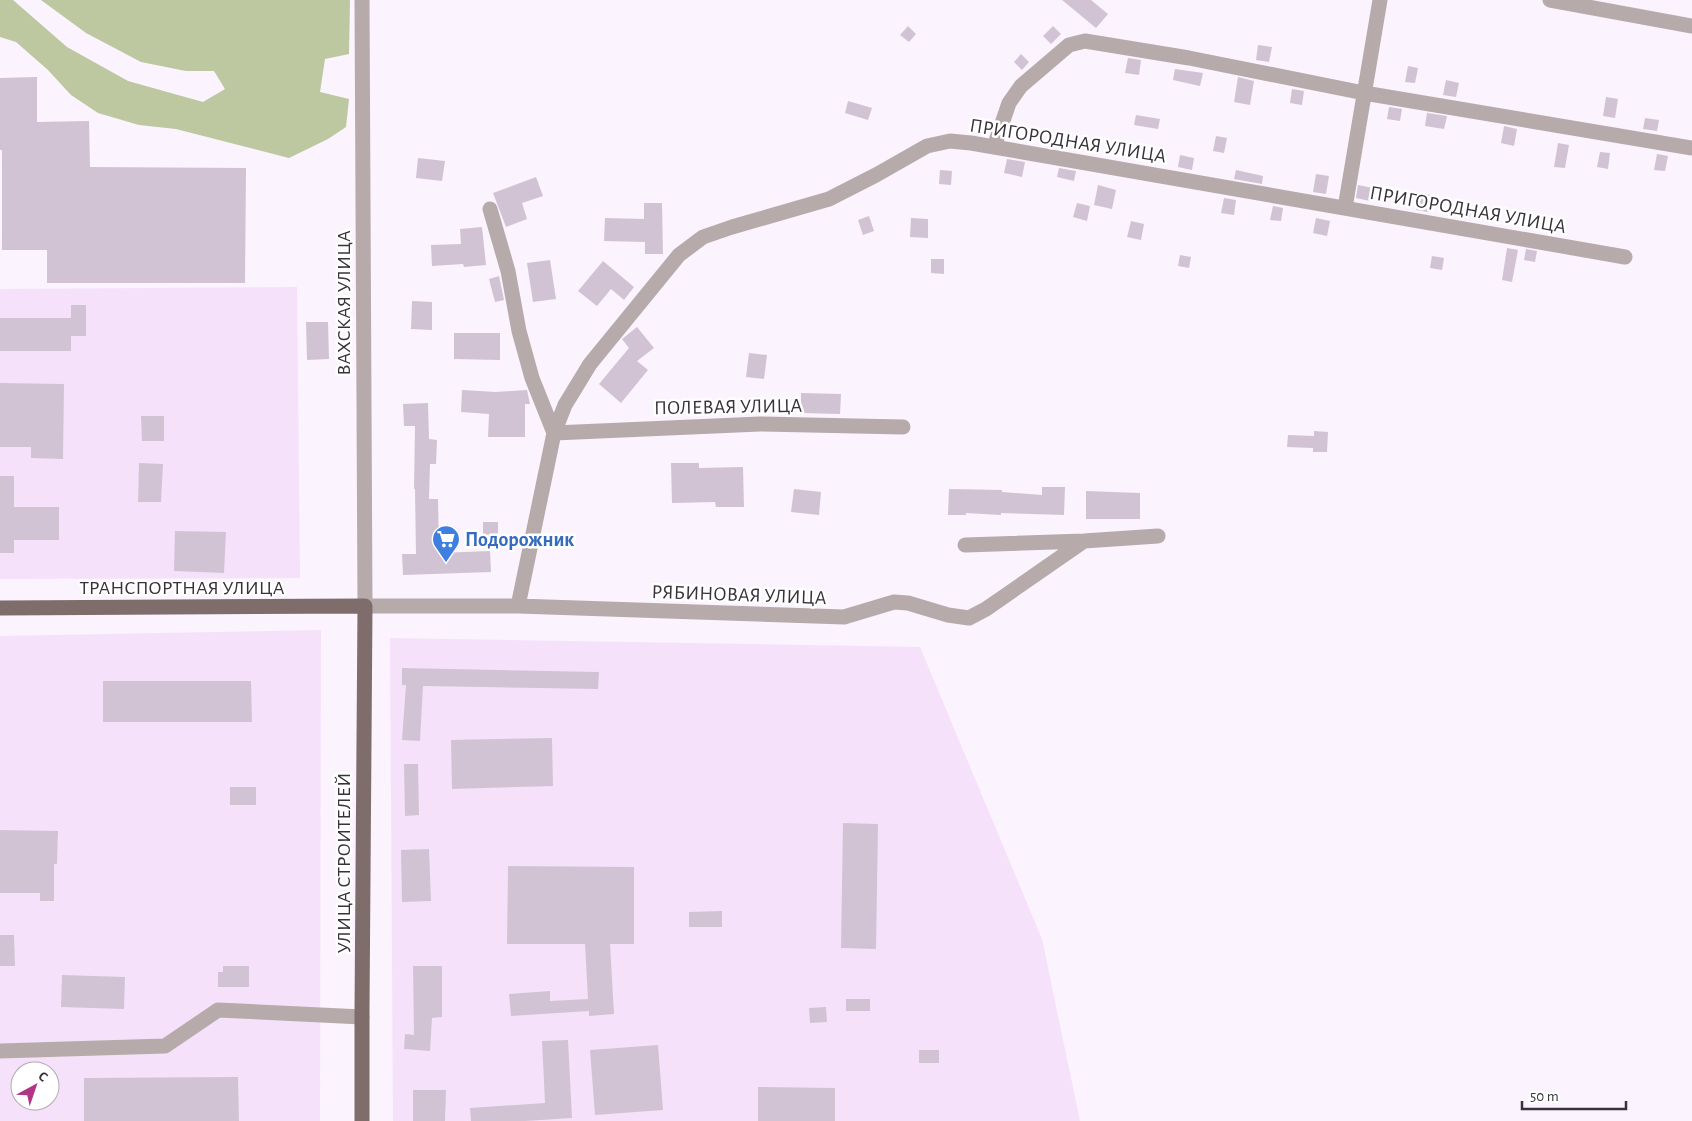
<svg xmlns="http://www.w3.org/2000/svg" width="1692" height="1121" viewBox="0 0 1692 1121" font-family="'Alegreya Sans',sans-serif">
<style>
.built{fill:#f5e2fa;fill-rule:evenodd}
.forest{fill:#bdc7a0}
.building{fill:#d1c3d4}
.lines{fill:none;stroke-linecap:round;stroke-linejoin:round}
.minor{stroke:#b6abaa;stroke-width:15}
.major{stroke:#7f6d6c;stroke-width:15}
.labels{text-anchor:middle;stroke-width:5;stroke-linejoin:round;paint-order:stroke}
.street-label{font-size:20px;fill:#38333a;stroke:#fff}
.shop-label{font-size:20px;font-weight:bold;fill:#366cbe;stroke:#fff;text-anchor:start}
</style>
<rect width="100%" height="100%" fill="#fbf3fe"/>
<path class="built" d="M297,287L300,578L0,579V289Z
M321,630L320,1121H0V636ZM20,1071H50V1101H20Z
M390,638L920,647L1042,939L1080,1121H393Z"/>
<path class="forest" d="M0,0H13L67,47L128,81L203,102L225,89L214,71H186L141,62L86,33L41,0H350L349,54L325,59L320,92L349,99L346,127L328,139L289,158L176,129L139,125L98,113L71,95L48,70L16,42L0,37Z"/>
<path class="building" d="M1062,0H1091L1108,14L1096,28Z
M908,26L916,34L909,42L900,35Z
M1053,26L1061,34L1051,44L1043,36Z
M1258,45L1272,47L1269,62L1256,60Z
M1021,54L1029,62L1022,70L1014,62Z
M1128,58L1141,60L1139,75L1125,73Z
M1408,66L1418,68L1415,83L1405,82Z
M1175,69L1203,73L1200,86L1173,80Z
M37,77V122L89,121L90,167L246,168L245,283H47V250H2V150H0V78Z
M1238,77L1254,81L1250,105L1234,102Z
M1446,80L1459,83L1456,97L1443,95Z
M1292,89L1304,91L1302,105L1290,103Z
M1606,97L1618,99L1615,118L1603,116Z
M848,101L872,108L868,120L845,113Z
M1389,107L1402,109L1400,121L1387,119Z
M1427,113L1447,116L1444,129L1425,126Z
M1136,115L1160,119L1158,129L1134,125Z
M1645,118L1659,120L1657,131L1643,129Z
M1504,126L1517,129L1514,146L1501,143Z
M1216,136L1227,138L1224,153L1213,151Z
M1115,141L1127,143L1125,155L1113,153Z
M1558,143L1569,145L1565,168L1554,167Z
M1600,152L1610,153L1608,169L1597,167Z
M1657,154L1668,156L1665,171L1654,170Z
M1180,155L1194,158L1192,170L1178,167Z
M418,158L445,161L442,181L416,178Z
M1007,159L1025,162L1022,177L1004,173Z
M1059,168L1076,171L1074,181L1057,177Z
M940,170L952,171L951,185L939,184Z
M1236,170L1263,176L1262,184L1234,179Z
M1316,174L1329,176L1326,194L1313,192Z
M536,177L543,196L522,203L527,219L506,227L493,193Z
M1098,185L1116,190L1112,209L1094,205Z
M1358,185L1373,188L1370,201L1356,198Z
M1419,193L1431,195L1428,212L1416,210Z
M1224,198L1236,200L1234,215L1221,213Z
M644,203H662L663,254H645V242L604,241L605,218L644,219Z
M1077,203L1090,206L1087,221L1073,217Z
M1458,204L1472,207L1470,217L1456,215Z
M1273,206L1283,208L1281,221L1270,220Z
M869,216L874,231L863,235L858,220Z
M911,218L928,219V238L910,237Z
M1316,218L1330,221L1327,236L1313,233Z
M1131,221L1144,224L1141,240L1127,237Z
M482,227L486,265L464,267L463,264L432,266L431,245L461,244L460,229Z
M1507,248L1518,250L1512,282L1502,280Z
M1526,249L1537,251L1535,262L1524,260Z
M1180,255L1191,257L1189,268L1178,266Z
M1432,256L1444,258L1442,270L1430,268Z
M931,259H944V274L931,273Z
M550,260L556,299L533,302L527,263Z
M603,261L634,287L624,300L611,289L597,306L578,291Z
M499,276L504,300L495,302L489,279Z
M412,301L432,302V330L411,329Z
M71,305H86V336H71V351H0V318H71Z
M306,322H328L329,359L307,360Z
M637,327L654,348L637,361L648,370L621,403L599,384L629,348L622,339Z
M454,333H500V360L454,359Z
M749,353L767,355L764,379L746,377Z
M0,383L64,384L63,459L31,458V447H0Z
M462,390L496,392L527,390L530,404H525V437H488L489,414L461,412Z
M801,393L841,394L840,414L801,413Z
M428,403L429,439L437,440L436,464H430L429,499H438L439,553L490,551L491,572L403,575L402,554H416L415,489H414L415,426H404L403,404Z
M141,416H164V441H142Z
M1314,431L1328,432L1327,452H1313V448L1287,447L1288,435L1314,436Z
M139,463L163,464L161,502H138Z
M671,463H699V468L743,467L744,507H716L715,502L672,503Z
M0,476H14V507H59V540H14V553H0Z
M1042,487H1065L1064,515L1001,513V515L966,513V515H948L949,489L1002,490V492L1042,495Z
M794,489L821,492L819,515L791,512Z
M1086,491L1140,493V519H1086Z
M483,522H498V542H483Z
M175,531L226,532L224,573L174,571Z
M402,668L599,672L598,689L423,686L420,741L402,740L406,685H402Z
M103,681H251L252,722H103Z
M552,738L553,786L452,789L451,740Z
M404,764H418L419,815L405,816Z
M230,787H256V805H230Z
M843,823L878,824L876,949L841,948Z
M0,830L58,831L57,864H54V901H40V893H0Z
M429,849L431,901L402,902L401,850Z
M508,866L634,867V944H610L614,1014L589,1016V1011L511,1016L509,994L550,991V1001L588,999L585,944H507Z
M722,911V927H689V912Z
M0,935H14L15,966H0Z
M223,966H249V987H218V972H223Z
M413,966H442V1017L432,1018L430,1051L404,1049L405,1034L414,1035Z
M62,975L125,977L124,1009L61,1007Z
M846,999H870V1011H846Z
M826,1007L827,1022L810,1023L809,1008Z
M568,1040L572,1118L525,1121H471L470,1108L545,1103L542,1041Z
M658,1045L663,1110L595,1115L590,1050Z
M919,1050H939V1063H919Z
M238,1077L239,1121H84V1078Z
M758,1087L835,1088V1121H758Z
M413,1090H446L445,1121H413Z"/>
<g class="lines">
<path class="minor" d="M362,0L365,606H518L844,617L894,602L908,603L948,615L969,618L986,609L1084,541
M1550,0L1692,26
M994,147L1009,103L1021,86L1069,45L1085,41L1189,58L1364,93L1692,148
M1345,208L1380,0
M490,209L508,271L519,331L532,378L554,433L760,424L903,427
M965,545L1084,541L1158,536
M518,606L554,433L565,405L590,364L679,255L703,237L732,227L829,199L876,175L927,146L950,141L971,143L1625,257
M0,1051L165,1046L218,1010L362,1017"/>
<path class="major" d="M0,608L365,606L362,1011V1121"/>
</g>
<defs>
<g id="supermarket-pin" transform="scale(1.4375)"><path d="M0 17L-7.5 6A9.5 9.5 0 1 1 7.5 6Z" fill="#3f7fe0" stroke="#fff"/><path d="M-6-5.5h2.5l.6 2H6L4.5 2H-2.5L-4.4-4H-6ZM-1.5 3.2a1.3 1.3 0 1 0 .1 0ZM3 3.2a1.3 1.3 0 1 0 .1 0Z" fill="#fff"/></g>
</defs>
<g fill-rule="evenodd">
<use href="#supermarket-pin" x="446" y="539"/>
</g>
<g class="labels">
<g class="street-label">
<text transform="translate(1068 140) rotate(9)" y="7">ПРИГОРОДНАЯ УЛИЦА</text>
<text transform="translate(1468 209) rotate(10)" y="7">ПРИГОРОДНАЯ УЛИЦА</text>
<text transform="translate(343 303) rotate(-90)" y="7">ВАХСКАЯ УЛИЦА</text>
<text transform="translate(728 406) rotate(-1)" y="7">ПОЛЕВАЯ УЛИЦА</text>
<text x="182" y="594">ТРАНСПОРТНАЯ УЛИЦА</text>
<text transform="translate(739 594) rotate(2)" y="7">РЯБИНОВАЯ УЛИЦА</text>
<text transform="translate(343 863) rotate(-90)" y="7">УЛИЦА СТРОИТЕЛЕЙ</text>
</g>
<g class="shop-label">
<text x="465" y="546">Подорожник</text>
</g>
</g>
<g transform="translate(35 1086) rotate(40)"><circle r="24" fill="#ffffff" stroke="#afadb0"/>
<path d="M0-4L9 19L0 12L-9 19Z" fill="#b03587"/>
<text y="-8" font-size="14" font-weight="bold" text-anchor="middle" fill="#38333a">С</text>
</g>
<path d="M1522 1101v8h104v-8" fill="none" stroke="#38333a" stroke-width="2.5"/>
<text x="1530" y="1101" font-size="15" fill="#38333a" stroke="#ffffff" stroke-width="4" paint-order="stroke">50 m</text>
</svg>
